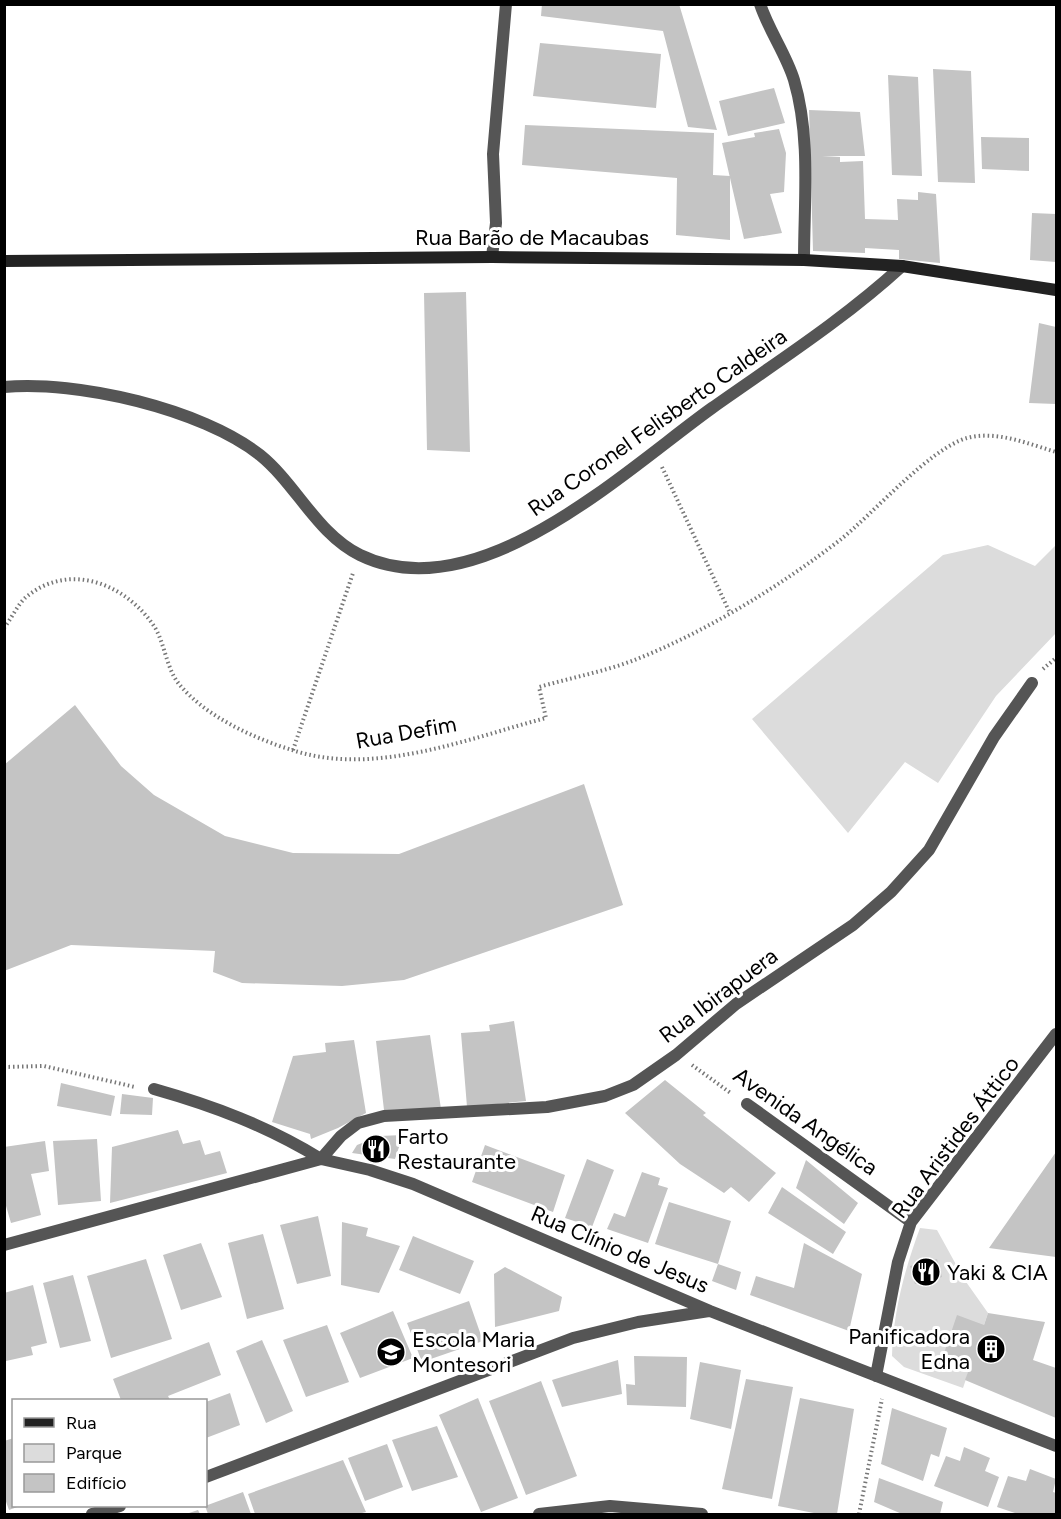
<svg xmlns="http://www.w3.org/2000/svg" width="1061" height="1519" viewBox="0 0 1061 1519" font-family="Figtree,sans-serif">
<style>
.green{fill:#dcdcdc}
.building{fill:#c4c4c4}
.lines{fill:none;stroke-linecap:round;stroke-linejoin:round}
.path{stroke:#777;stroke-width:4;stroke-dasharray:1.5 3;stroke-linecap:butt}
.street{stroke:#555;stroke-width:12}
.secondary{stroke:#222;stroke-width:12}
.labels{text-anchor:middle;stroke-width:6;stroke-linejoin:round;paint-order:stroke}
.street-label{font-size:22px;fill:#000;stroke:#fff}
.poi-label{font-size:22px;fill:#000;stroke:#fff;text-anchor:start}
</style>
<rect width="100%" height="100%" fill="#fff"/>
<path class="green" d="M988,545L1035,566L1056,545V633L996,696L938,783L905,762L848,833L752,719L943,555Z
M920,1228L937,1230L964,1279L988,1313L963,1388L904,1367L892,1356C893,1313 905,1268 920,1228Z"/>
<path class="building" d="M542,4H679L717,130L688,127L663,31L541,16Z
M540,43L661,54L656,108L533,96Z
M933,69L971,71L975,183L938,182Z
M888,75L918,77L922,176L892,175Z
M774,88L785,123L728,136L719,101Z
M809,110L860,112L865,156H822L840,157V162L863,161L865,219L898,220L897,199L918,200V192L936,194L940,263L899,259V250L865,248V253L813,251Z
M525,125L714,133L713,175L730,176V240L676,235L677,178L522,165Z
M779,129L786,153L784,192L770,194L782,233L744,239L722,143L755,137L754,133Z
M981,137L1029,138V171L982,169Z
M1032,213L1056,214V262L1030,260Z
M466,292L470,452L427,450L424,293Z
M1039,323L1056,327V404L1029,403Z
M75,705L121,766L154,795L225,836L293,853L399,854L584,784L623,905L404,980L342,986L242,983L213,972L215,951L71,945L4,971V765Z
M514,1021L526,1101L467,1107L461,1033L490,1031L489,1025Z
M430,1035L441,1109L384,1110L376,1041Z
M354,1040L366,1113L338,1128L311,1139L310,1134L272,1122L293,1056L326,1052L325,1043Z
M665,1080L706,1113L703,1115L776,1173L749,1202L731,1187L724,1193L680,1164L625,1113Z
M61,1083L115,1096L111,1116L57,1106Z
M122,1094L153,1098L152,1115L120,1114Z
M178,1130L183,1144L200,1140L205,1155L220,1151L227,1173L110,1203L112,1147Z
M403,1135L395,1159L352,1153L357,1145L380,1136Z
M97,1139L101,1201L58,1205L53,1141Z
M45,1141L49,1171L31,1174L41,1215L11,1223L4,1199V1147Z
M485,1145L565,1175L553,1212L472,1182Z
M1056,1152V1257L989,1248Z
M587,1159L614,1170L592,1227L565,1218Z
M806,1160L858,1203L844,1224L796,1188Z
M642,1172L660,1178L658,1185L668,1188L648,1243L607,1229L614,1213L625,1217Z
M782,1187L846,1232L833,1254L768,1213Z
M669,1202L731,1221L718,1264L741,1272L736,1290L712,1281L718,1264L655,1244Z
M318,1216L331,1276L297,1284L280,1225Z
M342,1222L368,1228L366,1236L400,1246L379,1293L341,1285Z
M263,1234L284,1309L247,1319L228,1243Z
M413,1236L474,1261L460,1294L399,1270Z
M201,1243L222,1297L181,1310L163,1255Z
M804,1243L862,1274L849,1331L750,1295L756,1276L794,1288Z
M146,1259L172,1339L111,1358L87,1276Z
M937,1259L942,1277L915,1284L910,1266Z
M505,1267L562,1297L559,1311L495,1327L494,1274Z
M73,1275L91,1341L60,1348L43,1283Z
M33,1285L47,1343L31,1347L33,1355L6,1361L4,1293Z
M469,1301L483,1341L422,1362L407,1323Z
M393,1311L413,1358L360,1378L340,1333Z
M988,1313L1045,1322L1033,1360L1056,1368V1418L965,1380L968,1372L941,1362L957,1315L984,1325Z
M327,1325L349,1382L306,1397L283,1340Z
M262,1340L293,1411L266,1423L236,1351Z
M209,1342L221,1375L168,1396L170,1400H121L113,1379Z
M634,1356L687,1357L686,1407L627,1405L626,1384L635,1385Z
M618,1360L622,1394L562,1407L552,1380Z
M700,1362L741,1370L731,1429L690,1419Z
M746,1379L793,1387L772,1499L722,1489Z
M541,1381L577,1476L526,1495L489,1401Z
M230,1393L240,1425L206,1438V1402Z
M478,1398L518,1498L481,1512L439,1415Z
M800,1398L854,1409L837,1514H819L778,1506Z
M892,1408L947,1428L939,1457L931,1454L923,1481L881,1464Z
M437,1426L458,1477L412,1491L392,1440Z
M14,1438V1506H20L9,1510L4,1496V1441Z
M387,1444L403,1487L365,1501L348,1458Z
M964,1447L990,1458L985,1471L999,1477L988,1507L934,1486L946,1456L960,1461Z
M343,1460L366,1512L358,1514H255L248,1494Z
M1030,1469L1056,1479L1053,1492L1056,1493V1514H1018L997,1507L1008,1476L1026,1481Z
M879,1478L943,1502L940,1514H902L874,1502Z
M243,1492L251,1514H208L205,1506Z
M198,1510L200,1514H186Z"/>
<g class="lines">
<path class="path" d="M662,467L729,611
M4,628C11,619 17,606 25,598C68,561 125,583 154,626C165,643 166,668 179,684C205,716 253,738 292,750C374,777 466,739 546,718L539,687C570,678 602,672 632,661C704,633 779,587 840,540C874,513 929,449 967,438C996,430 1029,444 1056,452
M1043,669L1056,658
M293,750L353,573
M692,1065L732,1094
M4,1067L44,1066L135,1087
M859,1514L882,1399"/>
<path class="street" d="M760,4C769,31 786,54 794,80C811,137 804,202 804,260
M492,257L496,223L493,154L506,4
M4,387C77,380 202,409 260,455C296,484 317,534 360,555C477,612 624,471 712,408C777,362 843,320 902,266
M154,1089C214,1106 267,1126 321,1159
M747,1104L911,1222
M321,1159L341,1136L358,1123L384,1116L547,1107L605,1096L633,1085L676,1055L736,1004L853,925L891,892L929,850L994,737L1032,683
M4,1245L321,1159L370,1170L413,1184L710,1311L1056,1446
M876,1376L898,1262L911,1222L1056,1034
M206,1477L573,1338L638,1322L709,1311
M92,1514L120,1506
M539,1514L610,1506L702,1514"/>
<path class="secondary" d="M4,261L492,257L804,260L902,266L1056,290"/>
</g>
<defs>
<g id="restaurant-disc" transform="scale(1.5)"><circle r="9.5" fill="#000" stroke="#fff"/><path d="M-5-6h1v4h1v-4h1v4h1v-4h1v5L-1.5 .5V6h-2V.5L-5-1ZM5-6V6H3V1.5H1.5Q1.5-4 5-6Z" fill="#fff"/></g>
<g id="building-disc" transform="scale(1.5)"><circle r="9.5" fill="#000" stroke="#fff"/><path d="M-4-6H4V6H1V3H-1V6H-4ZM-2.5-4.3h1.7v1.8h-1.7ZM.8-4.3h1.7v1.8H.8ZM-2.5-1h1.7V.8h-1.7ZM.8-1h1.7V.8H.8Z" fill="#fff"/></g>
<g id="school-disc" transform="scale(1.5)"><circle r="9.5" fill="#000" stroke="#fff"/><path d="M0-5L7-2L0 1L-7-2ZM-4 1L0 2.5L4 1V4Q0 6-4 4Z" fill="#fff"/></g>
</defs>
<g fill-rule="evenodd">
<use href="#restaurant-disc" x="376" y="1149"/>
<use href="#restaurant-disc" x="926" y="1272"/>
<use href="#building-disc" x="991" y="1349"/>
<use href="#school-disc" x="391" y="1352"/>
</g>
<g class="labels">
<g class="street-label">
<text x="532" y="245">Rua Barão de Macaubas</text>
<text transform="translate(657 422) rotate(-35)" y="8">Rua Coronel Felisberto Caldeira</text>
<text transform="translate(406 732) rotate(-10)" y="8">Rua Defim</text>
<text transform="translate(718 995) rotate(-37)" y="8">Rua Ibirapuera</text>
<text transform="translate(806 1121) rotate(35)" y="8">Avenida Angélica</text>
<text transform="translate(955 1137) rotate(-53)" y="8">Rua Aristides Áttico</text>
<text transform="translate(620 1249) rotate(23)" y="8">Rua Clínio de Jesus</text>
</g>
<g class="poi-label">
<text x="397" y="1144">Farto<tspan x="397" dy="25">Restaurante</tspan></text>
<text x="947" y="1280">Yaki &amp; CIA</text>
<text x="970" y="1344" text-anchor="end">Panificadora<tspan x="970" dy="25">Edna</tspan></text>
<text x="412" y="1347">Escola Maria<tspan x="412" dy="25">Montesori</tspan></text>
</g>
</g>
<rect width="1061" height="1519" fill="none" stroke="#000000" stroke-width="12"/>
<rect x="12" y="1399" width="195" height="108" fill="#ffffff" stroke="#999999" stroke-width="1.5"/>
<rect x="24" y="1418" width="30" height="9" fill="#222222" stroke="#999999" stroke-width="1.5"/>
<text x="66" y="1429" font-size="18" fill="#000000">Rua</text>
<rect x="24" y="1444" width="30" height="18" fill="#dcdcdc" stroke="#999999" stroke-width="1.5"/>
<text x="66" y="1459" font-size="18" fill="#000000">Parque</text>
<rect x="24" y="1474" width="30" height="18" fill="#c4c4c4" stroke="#999999" stroke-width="1.5"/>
<text x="66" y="1489" font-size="18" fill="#000000">Edifício</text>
</svg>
